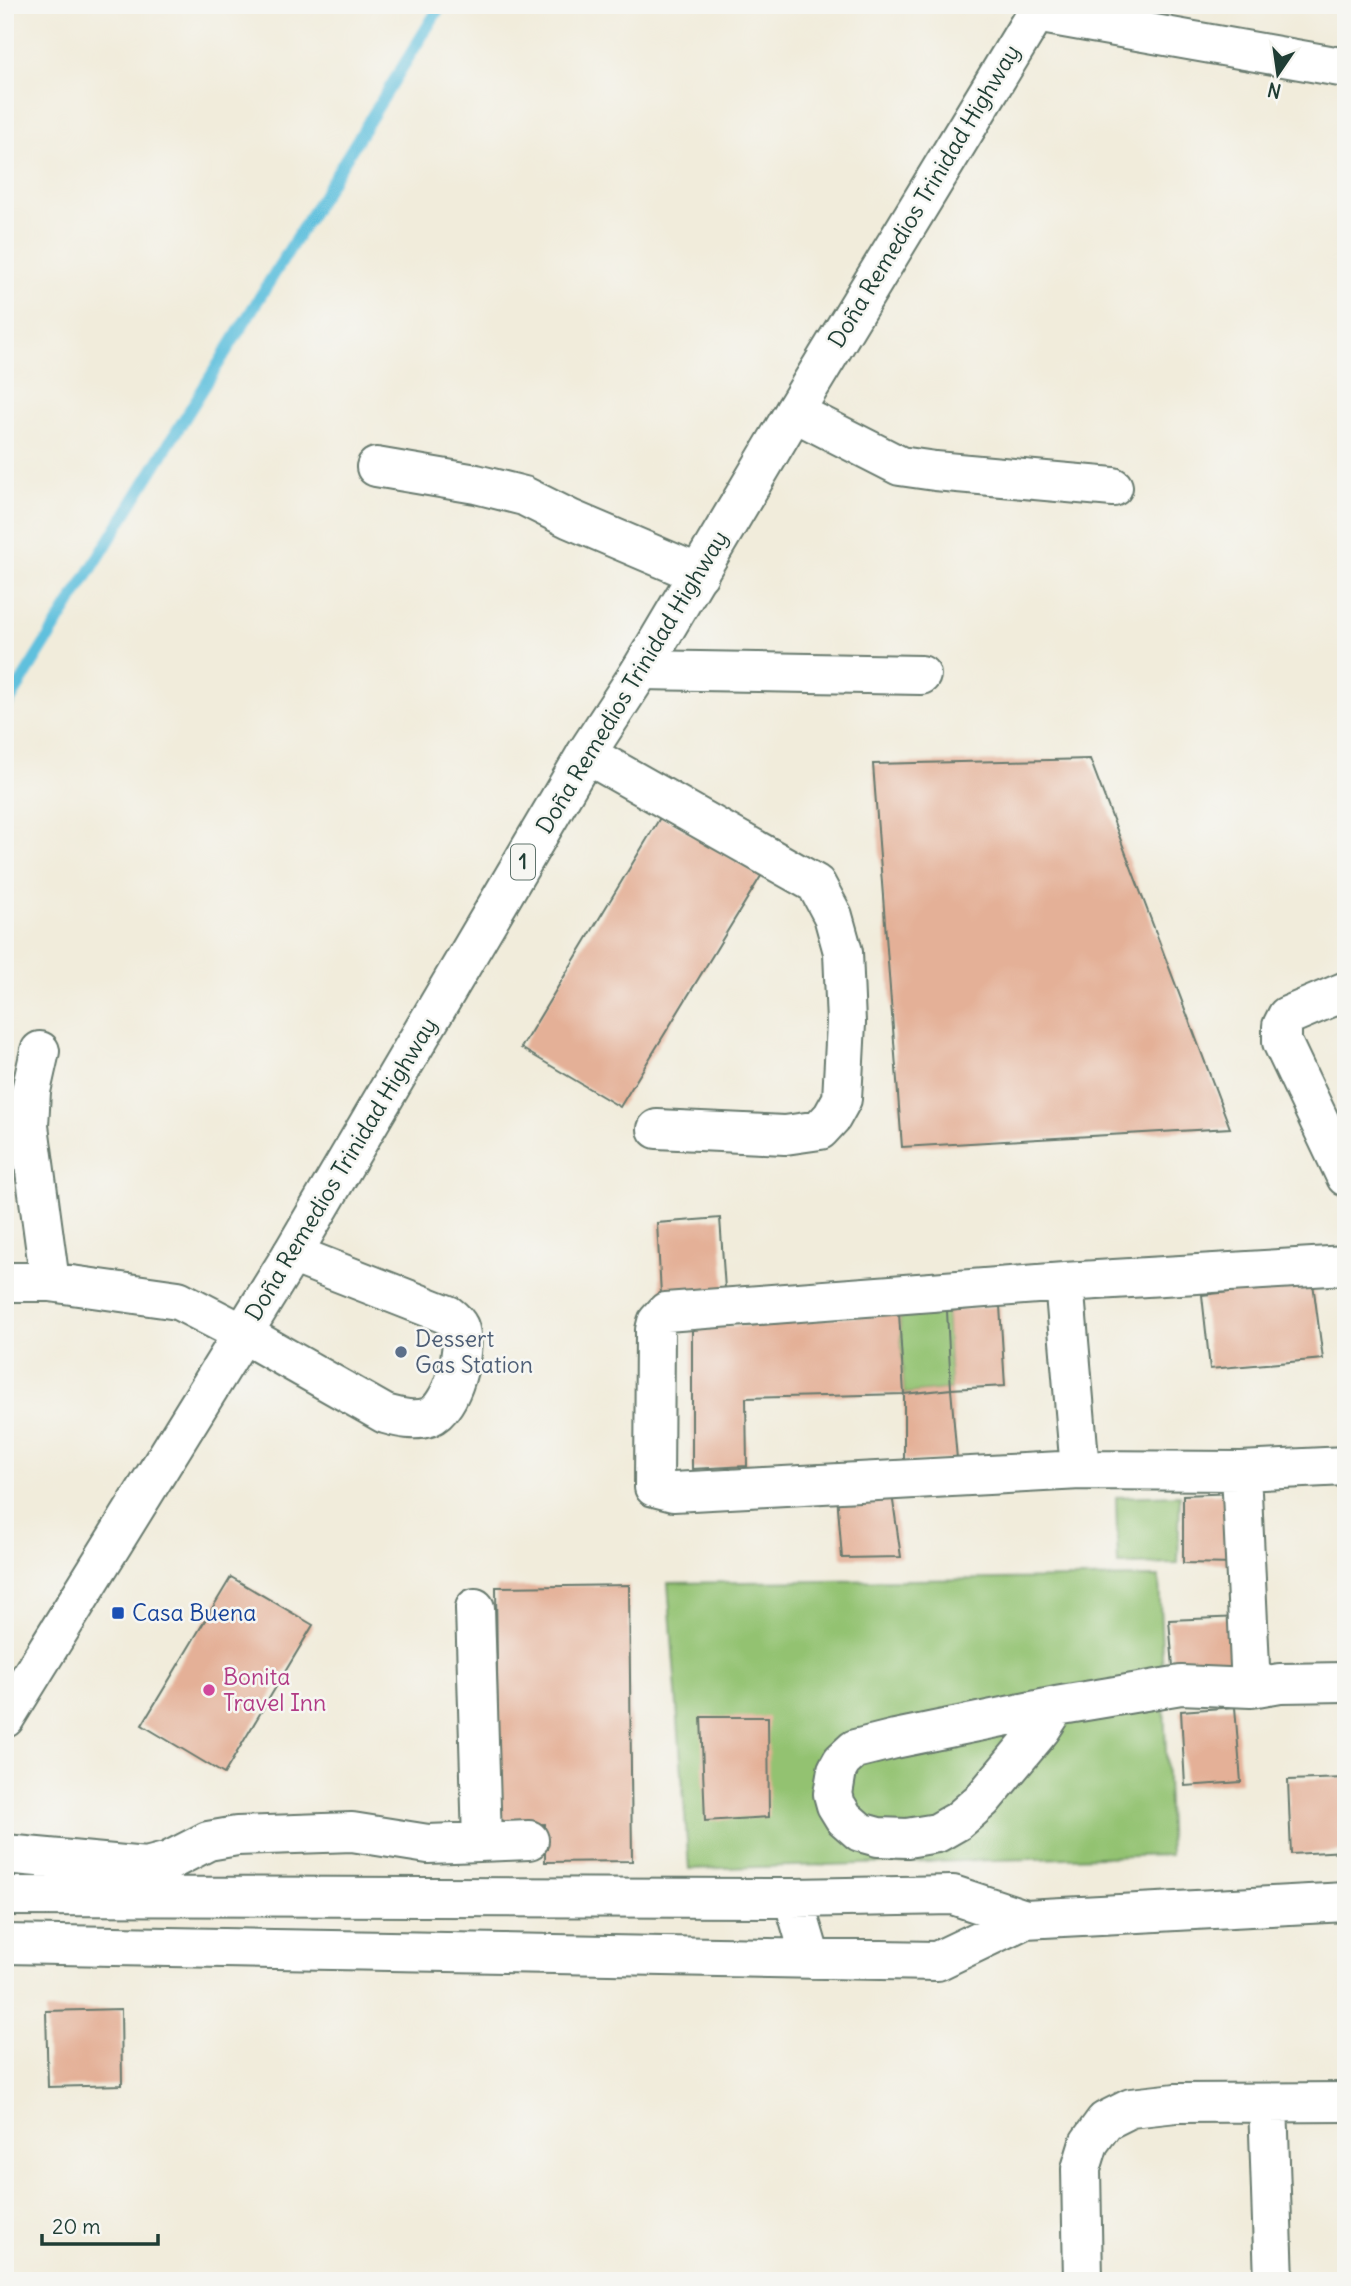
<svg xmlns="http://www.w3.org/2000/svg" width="1351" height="2286" viewBox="0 0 1351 2286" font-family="Delius,sans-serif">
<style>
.green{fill:#93c271;stroke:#598052;stroke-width:2}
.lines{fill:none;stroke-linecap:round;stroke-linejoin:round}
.stream{stroke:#5ec0dd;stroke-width:12}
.building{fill:#e4b097}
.minor-casing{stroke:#687a6e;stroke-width:42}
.highway-casing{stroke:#687a6e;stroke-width:42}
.minor{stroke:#fff;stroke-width:38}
.highway{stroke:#fff;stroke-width:38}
.service-dot{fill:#5c6f8a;stroke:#f6f6f2;stroke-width:2.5}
.transit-dot{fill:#1a4fb4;stroke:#f6f6f2;stroke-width:2.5}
.hotel-dot{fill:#d1479c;stroke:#f6f6f2;stroke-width:2.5}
.labels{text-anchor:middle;stroke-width:5;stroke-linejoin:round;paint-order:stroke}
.shield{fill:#f6f6f2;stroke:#60746d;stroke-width:2}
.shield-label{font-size:21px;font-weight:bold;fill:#1f3d34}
.street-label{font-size:23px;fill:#1f3d34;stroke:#f6f6f2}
.service-label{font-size:23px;fill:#4e5e75;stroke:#f6f6f2;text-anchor:start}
.transit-label{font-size:23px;fill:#164399;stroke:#f6f6f2;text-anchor:start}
.hotel-label{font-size:23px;fill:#b23c85;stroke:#f6f6f2;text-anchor:start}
</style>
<rect width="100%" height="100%" fill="#f6f6f2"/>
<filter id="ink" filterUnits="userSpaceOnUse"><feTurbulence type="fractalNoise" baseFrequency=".0143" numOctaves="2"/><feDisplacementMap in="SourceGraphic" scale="14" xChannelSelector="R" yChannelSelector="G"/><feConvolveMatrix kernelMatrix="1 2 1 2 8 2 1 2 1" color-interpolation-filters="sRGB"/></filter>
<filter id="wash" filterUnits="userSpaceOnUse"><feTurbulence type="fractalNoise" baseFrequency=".00686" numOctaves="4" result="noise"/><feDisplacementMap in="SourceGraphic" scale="28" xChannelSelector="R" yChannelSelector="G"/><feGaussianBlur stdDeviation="1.57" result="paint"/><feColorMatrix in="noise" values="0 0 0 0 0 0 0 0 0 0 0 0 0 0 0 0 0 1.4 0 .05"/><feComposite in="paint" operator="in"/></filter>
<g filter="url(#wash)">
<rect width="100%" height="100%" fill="#f1ecdb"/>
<path class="green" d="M947,1311L951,1389L904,1394L899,1313Z
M1180,1495L1178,1564L1118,1565L1116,1497Z
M1159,1577L1170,1855L689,1869L668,1583Z"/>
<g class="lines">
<path class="stream" d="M5,708L441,5"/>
</g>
<g id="blocks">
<path class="building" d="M1090,759L1230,1128L902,1147L873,764Z
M661,816L761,876L620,1107L521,1048Z
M720,1218L725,1289L661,1294L657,1223Z
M1313,1283L1323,1359L1210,1369L1202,1295Z
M1000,1306L1005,1386L951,1389L957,1459L904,1461V1394L951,1389L947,1311Z
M899,1313L904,1394L746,1398L747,1466L692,1469V1326H745Z
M1236,1493L1237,1564L1183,1563V1495Z
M837,1494H892L901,1557L842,1558Z
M231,1577L313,1625L224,1774L142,1725Z
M629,1585L632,1861L545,1862V1824L499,1825L496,1587Z
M1241,1617L1243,1677L1174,1678L1169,1620Z
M1235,1707L1241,1782L1185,1786L1181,1711Z
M701,1717H768L769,1817L705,1821Z
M1346,1778V1851L1291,1854L1288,1780Z
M121,2009L122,2085L48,2087L46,2011Z"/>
</g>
</g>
<g filter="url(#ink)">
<use href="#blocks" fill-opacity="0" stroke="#687a6e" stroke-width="2"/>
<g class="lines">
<g class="minor-casing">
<path id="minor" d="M1036,13L1346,68
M794,412L900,466L935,471L1113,487
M376,467L476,484L524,496L570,519L699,574
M641,670L921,675
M586,754L816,884L833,916L843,952L846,1023L842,1099L832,1117L820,1130L785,1135L657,1129
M1346,991L1287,1016L1282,1026V1042L1346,1177
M40,1051L31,1091L29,1126L50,1282
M1346,1265L1064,1282L666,1312L657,1322L655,1330L654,1487L673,1492L1080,1470L1241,1471L1346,1466
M5,1282H50L178,1300L242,1333L385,1414C400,1418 414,1422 429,1417C452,1408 468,1349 459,1327C457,1323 452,1318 448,1315L292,1254
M1064,1282L1080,1470
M1241,1471L1251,1688L1280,1683L1346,1682
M475,1608L482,1841
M1056,1706L1041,1729L982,1800L958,1821L937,1833L907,1838L878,1837L860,1832L844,1818L836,1805L833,1794L837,1770L842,1761L855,1749L895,1739L1056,1706L1181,1685L1251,1688
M5,1854L146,1867L169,1861L208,1841L237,1836L352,1832L428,1844L529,1840
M5,1896L793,1898L953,1895L1025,1919L1346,1902
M793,1898L811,1959
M5,1944L937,1961L1025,1919
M1268,2103L1274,2281
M1083,2281L1081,2169L1089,2143L1105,2121L1131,2108L1176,2103L1346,2102"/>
</g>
<g class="highway-casing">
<path id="highway" d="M5,1718L292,1254L586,754L641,670L794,412L1041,5"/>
</g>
<use href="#minor" class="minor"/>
<use href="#highway" class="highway"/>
</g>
</g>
<circle class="service-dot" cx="401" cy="1352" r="7"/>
<rect class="transit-dot" x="111" y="1606" width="14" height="14" rx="3.5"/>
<circle class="hotel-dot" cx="209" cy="1690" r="7"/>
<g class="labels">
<rect class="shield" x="511" y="844.5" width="24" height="35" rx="5"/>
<g class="shield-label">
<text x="523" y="869">1</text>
</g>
<g class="street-label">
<text transform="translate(924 196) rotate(-59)" y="8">Doña Remedios Trinidad Highway</text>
<text transform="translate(632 682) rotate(-59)" y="8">Doña Remedios Trinidad Highway</text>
<text transform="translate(341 1169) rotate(-59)" y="8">Doña Remedios Trinidad Highway</text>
</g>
<g class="service-label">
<text x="415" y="1347">Dessert<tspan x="415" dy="26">Gas Station</tspan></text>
</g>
<g class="transit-label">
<text x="132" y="1621">Casa Buena</text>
</g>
<g class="hotel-label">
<text x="223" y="1685">Bonita<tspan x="223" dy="26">Travel Inn</tspan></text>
</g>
</g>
<rect width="1351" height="2286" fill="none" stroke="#f6f6f2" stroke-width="28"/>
<g transform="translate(1278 74) rotate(193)" stroke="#f6f6f2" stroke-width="5" paint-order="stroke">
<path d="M0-5L12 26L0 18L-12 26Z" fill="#1f3d34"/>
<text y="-10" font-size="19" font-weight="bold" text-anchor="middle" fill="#1f3d34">N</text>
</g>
<path d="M42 2234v10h116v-10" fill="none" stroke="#1f3d34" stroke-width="3.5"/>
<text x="52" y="2234" font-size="21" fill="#1f3d34" stroke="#f6f6f2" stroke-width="5" paint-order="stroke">20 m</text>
</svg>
